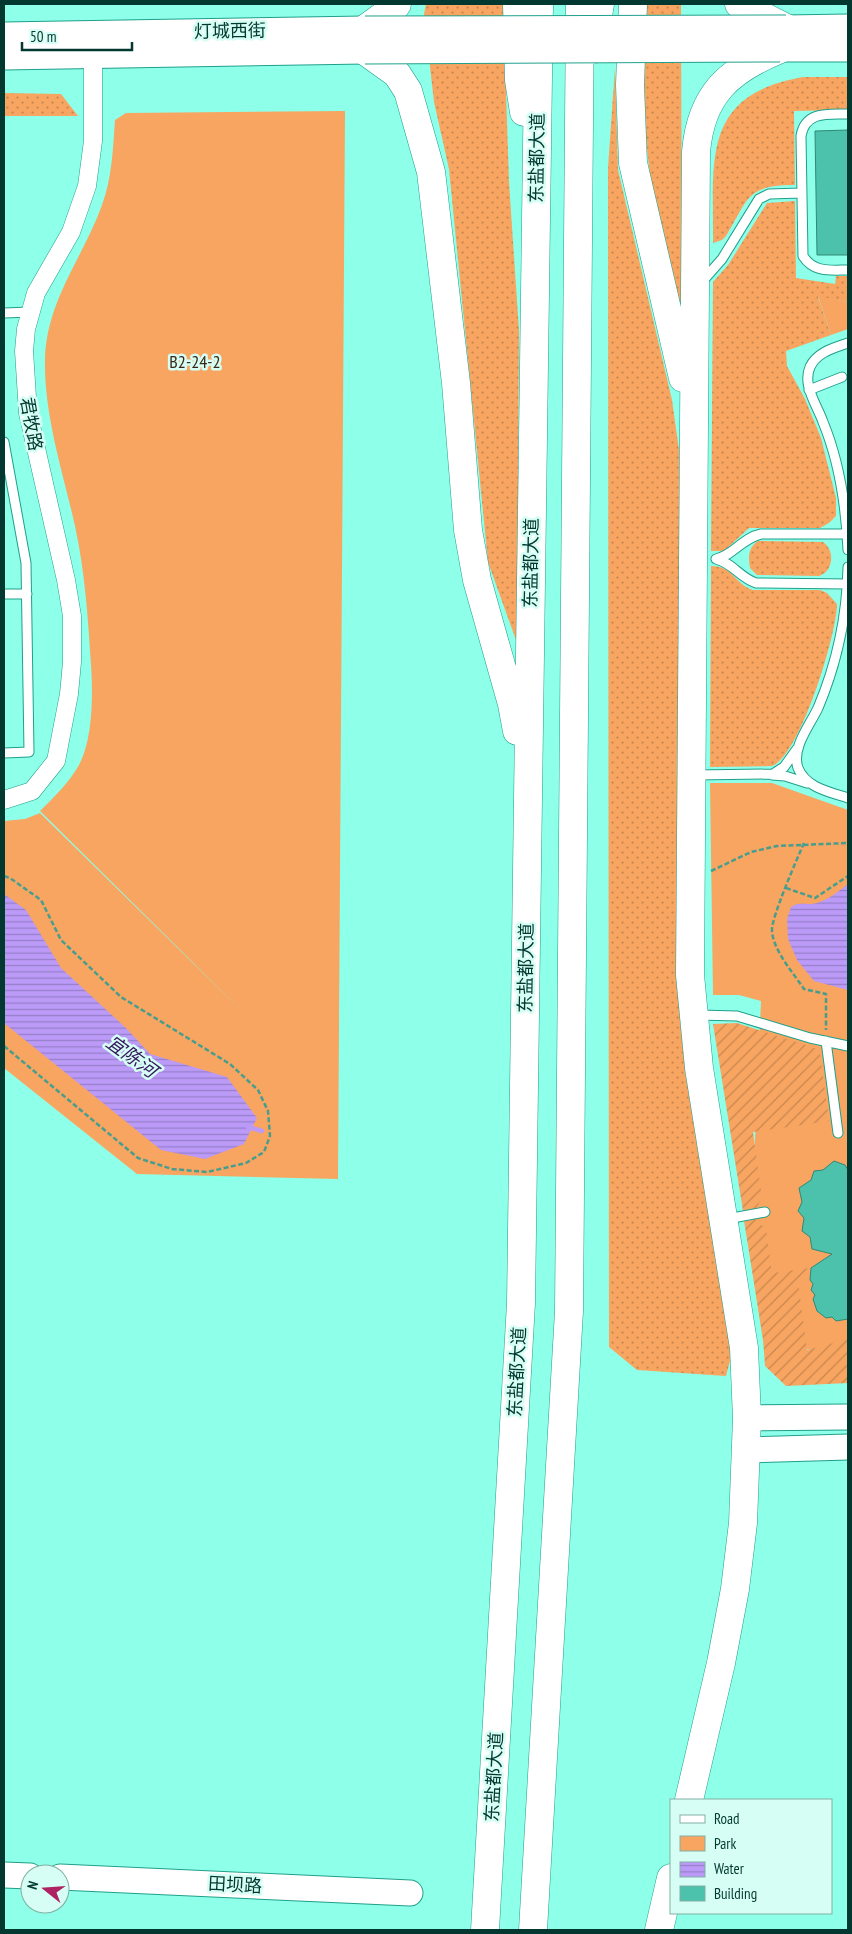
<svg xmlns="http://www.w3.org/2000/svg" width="852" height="1934" viewBox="0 0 852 1934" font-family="'PT Sans Narrow','Noto Sans SC',sans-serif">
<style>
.grass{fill:url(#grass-dots)}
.park{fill:#f8a561}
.garden{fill:url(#garden-furrows)}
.water{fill:url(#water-rules)}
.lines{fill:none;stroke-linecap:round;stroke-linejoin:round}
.stream{stroke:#bb9af8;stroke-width:4.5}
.building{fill:#4cc1ab;stroke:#308979}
.lane-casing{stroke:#1fa08b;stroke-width:11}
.street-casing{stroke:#1fa08b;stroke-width:19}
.secondary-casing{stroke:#1fa08b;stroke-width:27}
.highway-casing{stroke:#1fa08b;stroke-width:29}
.path{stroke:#499d8d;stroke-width:2.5;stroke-dasharray:5 2.5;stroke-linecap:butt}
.lane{stroke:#fff;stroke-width:9}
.street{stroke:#fff;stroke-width:18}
.secondary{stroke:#fff;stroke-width:25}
.highway{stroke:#fff;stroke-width:28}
.secondary-bridge-casing{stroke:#1fa08b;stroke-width:27;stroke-linecap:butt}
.secondary-bridge{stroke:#fff;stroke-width:25}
.labels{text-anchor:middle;stroke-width:5;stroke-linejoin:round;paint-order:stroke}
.street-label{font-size:18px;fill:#023830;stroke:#d6fef4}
.park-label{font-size:18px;fill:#3b2717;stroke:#d6fef4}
.water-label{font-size:19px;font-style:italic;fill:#35155c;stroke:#d6fef4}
</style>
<defs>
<pattern id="grass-dots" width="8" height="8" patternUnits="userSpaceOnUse" patternTransform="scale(1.25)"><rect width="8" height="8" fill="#f8a561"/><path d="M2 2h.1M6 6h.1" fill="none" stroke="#c78750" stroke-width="1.8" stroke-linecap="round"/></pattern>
<pattern id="garden-furrows" width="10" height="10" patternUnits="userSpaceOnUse" patternTransform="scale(1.25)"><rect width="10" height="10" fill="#f8a561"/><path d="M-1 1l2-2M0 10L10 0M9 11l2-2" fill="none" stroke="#c78750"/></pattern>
<pattern id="water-rules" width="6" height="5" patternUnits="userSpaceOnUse" patternTransform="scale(1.25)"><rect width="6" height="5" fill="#bb9af8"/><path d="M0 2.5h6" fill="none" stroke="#967fc9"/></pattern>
</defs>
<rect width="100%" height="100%" fill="#8effe8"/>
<path class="grass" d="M426,4H503L509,182L519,331L517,643L488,562L449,169L434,102L424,14Z
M647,4H681L682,313C667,255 650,197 646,137C642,93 645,48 647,4Z
M615,67L618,170L672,400L679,450L681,954L733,1349L726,1376L637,1370L609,1347L608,168Z
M803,77H848V110L794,111L795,185C746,185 749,198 726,236L722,240L713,243C714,161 700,95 803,77Z
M4,93L61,94L78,116H4Z
M795,201L796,278L835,284L836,276H848V302L818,297L831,335L786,351L787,366L805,399L821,438L836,498V516L829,523L820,528H749L724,551H711L713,282L728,265L767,203Z
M758,541L823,542C835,550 834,571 819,576L757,575L750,568C748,557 748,548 758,541Z
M711,566C734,566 734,584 753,590H820L827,593L837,604C837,634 800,756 772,766L710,767Z"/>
<path class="park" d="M345,111L338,1179L137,1174L4,1068V821L25,819L40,813L251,1020L40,811C54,797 69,783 79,765C93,739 93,694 91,665C88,618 85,572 75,526C63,472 44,416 45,360C46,301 83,258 102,205C112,178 113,149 115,120L126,113Z
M818,296L848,302V329L831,335Z
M710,783H772L848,810V1351L764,1347L750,1256L761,1001L739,995H713Z"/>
<path class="garden" d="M737,1023L815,1048L820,1054L829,1121L753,1132L762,1198L756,1208L743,1211L713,1024Z
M755,1219L766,1229L772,1273L810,1268L811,1271L798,1281L807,1350L848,1339V1383L786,1386L765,1366L763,1338L744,1221Z"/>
<path class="water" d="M848,884V990L814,981L797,960L788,939L787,919L791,907C800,901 807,906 817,903C828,900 839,891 848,884Z
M4,894L26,910L61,968L127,1029L150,1054L227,1077L257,1118L244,1144L205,1159L161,1150L4,1023Z"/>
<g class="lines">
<path class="stream" d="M248,1127L262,1131"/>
</g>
<path class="building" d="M848,130V255H817L815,131Z
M834,1161L845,1165L848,1170V1319L836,1321L832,1317L826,1318L817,1311L813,1299L815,1295L811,1290L813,1284L810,1280L811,1268L832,1254L812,1249L810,1237L802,1231L804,1218L798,1211L802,1202L799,1188L811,1180L814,1171L823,1170Z"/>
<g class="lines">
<g class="lane-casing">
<path id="lane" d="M848,114C828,114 805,111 801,136L803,256C814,273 830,270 848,270
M700,284L722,259L759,199L769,194L801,193
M4,313L30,312
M848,343C834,348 817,352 810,367C802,385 817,405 823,422C840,463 846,506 848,550
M809,390L842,377
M4,442L26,563L29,752L4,753
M848,534H761C742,538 734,555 716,559C733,563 740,578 756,583L848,584
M848,567C847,616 837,663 818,708C810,725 791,748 798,768C806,788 830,792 848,798
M4,594H27
M694,775L773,774L784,767L797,749
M772,775L785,776L807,783
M698,1015L737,1016L810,1038L848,1046
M826,1041L838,1133
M727,1219L765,1212"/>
</g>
<g class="street-casing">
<path id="street" d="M4,800L32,791L56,761L69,694L72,662V616L66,580L28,413L24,351L26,329L36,293L71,232L87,186L93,141V56"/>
</g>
<g class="secondary-casing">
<path id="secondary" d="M786,28L848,27
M4,35L365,29
M780,49H848
M4,57L365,51
M747,1418L848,1417
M746,1450L848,1447
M4,1875L30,1876
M60,1877L410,1893"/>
</g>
<g class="highway-casing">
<path id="highway" d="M517,4L519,80L524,112
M633,4L630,85L633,163L683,378
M739,4L786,28
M365,29L394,8L397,4
M592,50L600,4
M365,51L397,74L408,91L431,172L456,383L468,530L477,580L512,704L517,731
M689,1800L721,1663L735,1589L743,1523L747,1418L744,1348L699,1068L690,975L696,152C701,94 729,70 780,49
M485,1930L521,1303L539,4
M533,1930L569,1311L580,4
M659,1930L671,1878"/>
</g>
<path class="path" d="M804,843C797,859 771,918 772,931C773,950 794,974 804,989L826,994V1030
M711,871L751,852L777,846L848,843
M4,876L10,878L41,900L61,940L121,997L230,1064L258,1090L268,1111L270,1136L264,1152L246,1163L207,1172L172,1169L138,1158L4,1046
M786,888L815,898L848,876"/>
<use href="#lane" class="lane"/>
<use href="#street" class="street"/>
<use href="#secondary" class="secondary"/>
<use href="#highway" class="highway"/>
<g class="secondary-bridge-casing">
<path id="secondary-bridge" d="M365,29L786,28
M365,51L780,49"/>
</g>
<use href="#secondary-bridge" class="secondary-bridge"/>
</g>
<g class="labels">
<g class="street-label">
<text transform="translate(230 31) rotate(-1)" y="6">灯城西街</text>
<text transform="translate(537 158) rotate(-89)" y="6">东盐都大道</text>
<text transform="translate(31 424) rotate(80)" y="6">君牧路</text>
<text transform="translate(531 563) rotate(-89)" y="6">东盐都大道</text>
<text transform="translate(526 968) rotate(-89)" y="6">东盐都大道</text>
<text transform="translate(517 1372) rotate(-87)" y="6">东盐都大道</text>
<text transform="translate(494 1777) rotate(-87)" y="6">东盐都大道</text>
<text transform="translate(235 1885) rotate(3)" y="6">田坝路</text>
</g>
<g class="park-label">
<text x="195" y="368">B2-24-2</text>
</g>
<g class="water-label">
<text transform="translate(132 1056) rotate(36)" y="7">宜陈河</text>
</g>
</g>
<rect width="852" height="1934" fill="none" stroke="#023830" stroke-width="10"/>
<rect x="670" y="1799" width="162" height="115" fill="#d6fef4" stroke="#81afa6"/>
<rect x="680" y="1815" width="25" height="8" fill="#ffffff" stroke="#81afa6"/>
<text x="714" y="1824" font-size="15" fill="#023830">Road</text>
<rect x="680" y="1836" width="25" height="15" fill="#f8a561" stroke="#81afa6"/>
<text x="714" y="1849" font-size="15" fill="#023830">Park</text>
<rect x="680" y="1862" width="25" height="15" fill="url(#water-rules)" stroke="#81afa6"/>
<text x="714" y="1874" font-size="15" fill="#023830">Water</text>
<rect x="680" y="1886" width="25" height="15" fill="#4cc1ab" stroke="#81afa6"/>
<text x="714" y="1899" font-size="15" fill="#023830">Building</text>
<g transform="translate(45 1889) rotate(287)"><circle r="24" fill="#d6fef4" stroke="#81afa6"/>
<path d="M0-4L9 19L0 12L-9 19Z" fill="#ae2262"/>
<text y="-8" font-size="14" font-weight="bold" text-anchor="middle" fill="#023830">N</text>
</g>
<path d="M22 42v8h110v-8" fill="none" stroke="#023830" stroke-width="2.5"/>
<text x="30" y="42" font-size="15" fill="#023830" stroke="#d6fef4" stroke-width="4" paint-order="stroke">50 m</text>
</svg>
